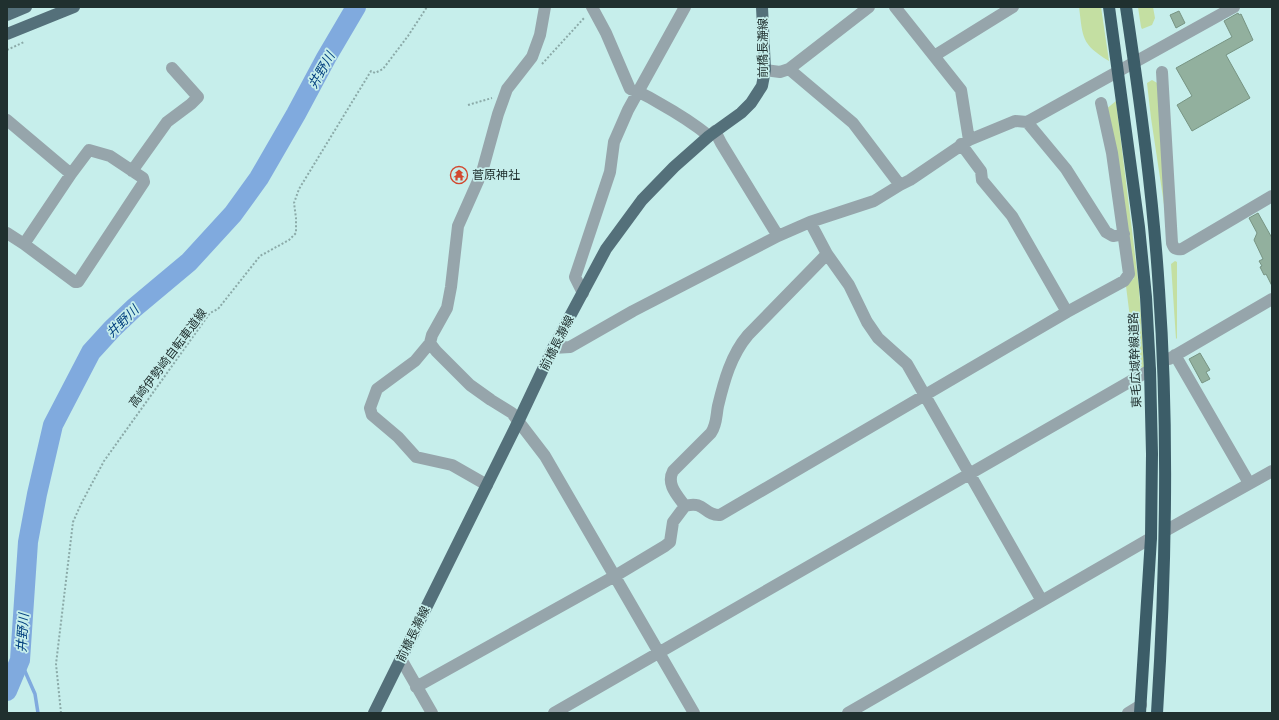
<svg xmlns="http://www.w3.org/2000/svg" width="1279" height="720" viewBox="0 0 1279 720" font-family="Arial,'Noto Sans JP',sans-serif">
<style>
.grass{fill:#c4dfa2}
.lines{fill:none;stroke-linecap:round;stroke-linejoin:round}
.stream{stroke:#80aade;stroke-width:3.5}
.river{stroke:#80aade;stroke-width:20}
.building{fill:#92b09e;stroke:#779483}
.path{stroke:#8baaa8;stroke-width:2;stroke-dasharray:2 2;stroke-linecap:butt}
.minor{stroke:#96a5ab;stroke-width:12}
.major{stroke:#54707a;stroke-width:12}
.highway{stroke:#3c5d68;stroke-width:12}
.labels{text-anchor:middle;stroke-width:3.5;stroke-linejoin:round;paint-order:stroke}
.street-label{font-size:12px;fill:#20302f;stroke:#c6eeeb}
.poi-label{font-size:12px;fill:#20302f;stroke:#c6eeeb;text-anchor:start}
.water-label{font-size:13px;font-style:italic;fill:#054280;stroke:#c6eeeb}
</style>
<rect width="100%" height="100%" fill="#c6eeeb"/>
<path class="grass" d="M1079,7H1101L1109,61C1081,44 1083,38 1079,7Z
M1138,7H1153L1155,18L1152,25L1142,29L1141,27Z
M1152,80L1159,84L1165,211L1151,118L1147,83Z
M1116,101L1139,287L1144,368L1136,366L1126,286L1134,278L1105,110Z
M1175,261L1177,262V338L1176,339L1171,264Z"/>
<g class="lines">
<path class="stream" d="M20,660L35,694L38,713"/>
<path class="river" d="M7,691L20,660L28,542L37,494L53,425L91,352L112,329L134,308L189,262L233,214L259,178L296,114L326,58L356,7"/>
</g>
<path class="building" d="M1179,11L1185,23L1176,28L1170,15Z
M1238,13L1239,15L1241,14L1253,40L1226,55L1250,98L1192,131L1177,105L1192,96L1176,68L1232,37L1224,21Z
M1258,213L1272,238V286L1266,274L1264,275L1260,267L1262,266L1259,261L1263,259L1254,240L1257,233L1249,218Z
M1200,353L1210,370L1206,372L1210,379L1202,383L1189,359Z"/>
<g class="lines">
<path class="path" d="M7,50L24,42
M542,64L585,17
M468,105L492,98
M61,713L56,664L73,522L81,504L104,461L210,313L218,309L260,256L289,240L296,233V218L294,203L299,189L371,71L375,73L383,69L408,36L427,7"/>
<path class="minor" d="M592,7L606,33L630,89C641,92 649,97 659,103C677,113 693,123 709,136
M895,7L961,90L969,140
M934,56L1013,7
M789,69L853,123L900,185
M765,70L780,72L789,69L869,7
M1162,72L1172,243C1174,249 1176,250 1182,249L1272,196
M7,120L71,174
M1027,122L1066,169L1106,232L1113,236L1124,234
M715,131L721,143L778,236
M961,144L981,171L982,180L1012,216L1067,312
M132,171L167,122L191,104L198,97L172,68
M810,222L827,254L849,285L867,322L878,338L907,364L1042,601
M7,233L24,244L75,282H78L144,182L143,178L110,156L89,150L71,174L24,244
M583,293L575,277L610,172L614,142L628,110L685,7
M430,343L436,351L470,385L491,400L512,413L545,456L694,713
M553,348L570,347L633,311L778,236L810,222L874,201L900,185L910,180L969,140L1015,121L1027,122L1234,7
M1175,355L1249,483
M1169,359L1272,299
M487,485L452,465L416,457L398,437L372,415L370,408L377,389L415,361L430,343L432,335L447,308L451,287L458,226L482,172L498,114L507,89L532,57L540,35L545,7
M685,506C677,495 666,484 673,471L711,433C717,424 716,416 718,406C724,381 731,355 748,335L827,254
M1165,531L1272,471
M401,659L432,713
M416,687L615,576L665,546L670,542L673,522L685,506C705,500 704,516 720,515L1067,312L1124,281L1129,274L1112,153L1101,103
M554,713L1150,370
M848,713L1151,538
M1128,713L1141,705"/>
<path class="major" d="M7,15L26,7
M7,34L74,7
M374,713L518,422L553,348L606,249L642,200L674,167L709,136L741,113L751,103L762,86L765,70L762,7"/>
<path class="highway" d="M1109,7L1139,227L1146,297L1150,370L1152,454L1151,538L1140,713
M1126,7C1140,101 1153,195 1159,290C1169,431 1166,572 1157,713"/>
</g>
<defs>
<g id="temple-ring" transform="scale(0.9)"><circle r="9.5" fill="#c6eeeb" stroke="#d2472e" stroke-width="1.5"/><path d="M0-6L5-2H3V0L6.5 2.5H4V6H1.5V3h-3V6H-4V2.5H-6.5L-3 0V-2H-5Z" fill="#d2472e"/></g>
</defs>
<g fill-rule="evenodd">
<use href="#temple-ring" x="459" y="175"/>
</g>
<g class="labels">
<g class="street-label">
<text transform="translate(763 48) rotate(-90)" y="4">前橋長瀞線</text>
<text transform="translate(557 343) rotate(-63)" y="4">前橋長瀞線</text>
<text transform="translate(168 358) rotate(-53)" y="4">高崎伊勢崎自転車道線</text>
<text transform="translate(1135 360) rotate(-92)" y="4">東毛広域幹線道路</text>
<text transform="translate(413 634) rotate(-64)" y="4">前橋長瀞線</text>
</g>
<g class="poi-label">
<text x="472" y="179">菅原神社</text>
</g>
<g class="water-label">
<text transform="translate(321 70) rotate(-60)" y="5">井野川</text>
<text transform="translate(122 321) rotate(-45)" y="5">井野川</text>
<text transform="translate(22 633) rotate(-86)" y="5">井野川</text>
</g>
</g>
<rect width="1279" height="720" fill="none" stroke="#20302f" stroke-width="16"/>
</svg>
